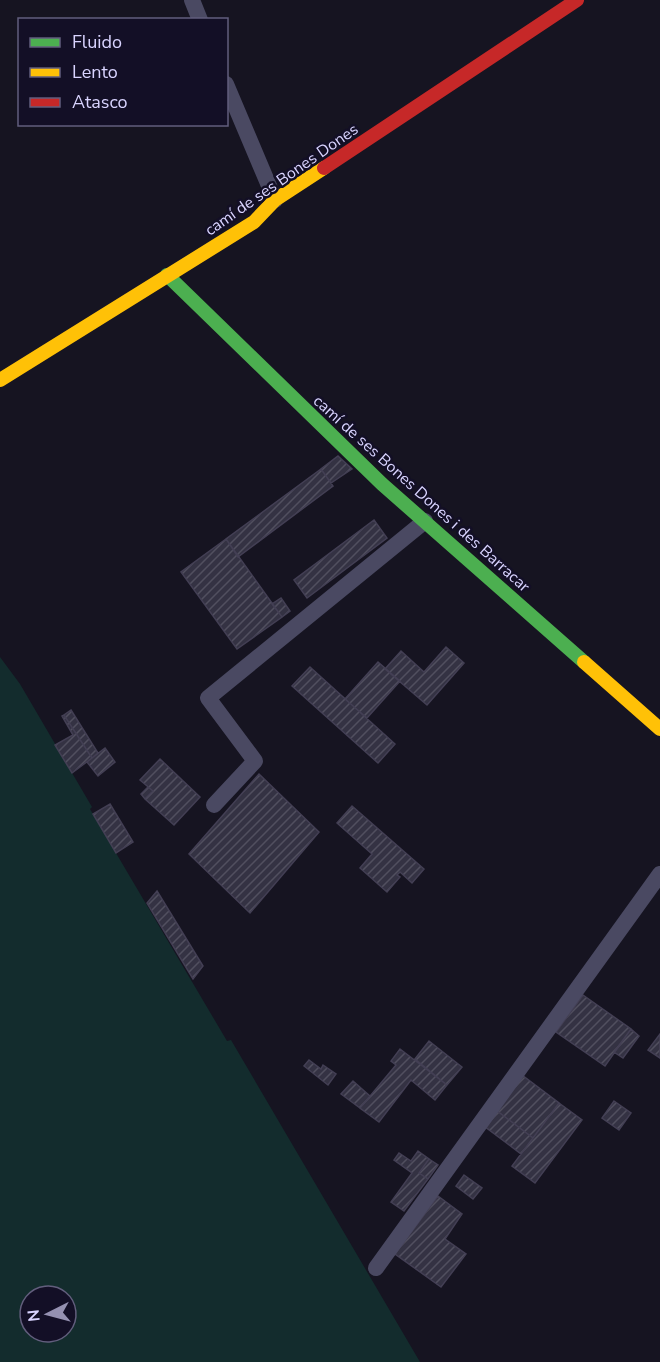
<svg xmlns="http://www.w3.org/2000/svg" width="660" height="1362" viewBox="0 0 660 1362" font-family="'Nunito Sans',sans-serif">
<style>
.grass{fill:#132c2d;fill-rule:evenodd}
.building{fill:url(#building-hatch);stroke:#433f54;stroke-width:1.5}
.lines{fill:none;stroke-linecap:round;stroke-linejoin:round}
.lane{stroke:#4a4962;stroke-width:16}
.fast{stroke:#4caf50;stroke-width:14}
.slow{stroke:#ffc107;stroke-width:14}
.jam{stroke:#c62828;stroke-width:14}
.labels{text-anchor:middle;stroke-width:5;stroke-linejoin:round;paint-order:stroke}
.street-label{font-size:16px;fill:#d9d4ff;stroke:#130f26}
</style>
<defs>
<pattern id="building-hatch" width="6" height="6" patternUnits="userSpaceOnUse" patternTransform="scale(1.5)"><rect width="6" height="6" fill="#343243"/><path d="M-1 1l2-2M0 6l6-6M5 7l2-2" fill="none" stroke="#514f5f"/></pattern>
</defs>
<rect width="100%" height="100%" fill="#161421"/>
<path class="grass" d="M0,657L20,684L92,807L90,809L227,1041L231,1040L420,1362H0ZM30,1296H66V1332H30Z"/>
<path class="building" d="M338,456L352,469L331,483L321,469Z
M321,469L333,486L238,557L226,539Z
M374,520L387,538L307,598L294,580Z
M226,539L282,617L237,649L181,572Z
M281,598L290,611L282,617L272,604Z
M446,647L464,663L427,705L385,669L401,651L424,672Z
M378,662L400,681L367,718L345,699Z
M310,667L395,744L378,763L292,686Z
M71,710L98,753L92,758L64,715Z
M64,715L92,758L72,773L55,745L73,735L62,716Z
M105,748L115,762L98,776L87,762Z
M160,759L200,797L174,825L145,799L153,791L140,780Z
M259,774L319,832L250,913L189,854Z
M148,787L153,791L145,799L141,794Z
M110,804L133,842L116,853L93,814Z
M352,806L424,869L412,883L400,872L397,875L400,877L387,892L360,868L372,854L337,823Z
M157,891L203,966L193,979L147,903Z
M583,995L631,1029L605,1066L556,1032Z
M631,1029L639,1036L623,1058L614,1052Z
M660,1034V1058L648,1050Z
M429,1041L462,1067L447,1085L415,1059Z
M400,1049L447,1085L435,1100L411,1080L379,1122L360,1108L396,1065L391,1061Z
M309,1060L321,1069L323,1065L336,1074L328,1085L304,1066Z
M522,1075L559,1103L533,1138L496,1110Z
M353,1081L370,1096L360,1108L341,1094Z
M614,1101L631,1113L619,1130L602,1118Z
M559,1103L582,1120L535,1183L512,1166Z
M496,1110L533,1138L521,1154L484,1126Z
M418,1151L429,1159L419,1173L428,1179L404,1211L391,1202L412,1173L394,1160L399,1153L411,1161Z
M429,1159L438,1165L428,1179L419,1173Z
M464,1175L482,1188L473,1199L456,1186Z
M438,1196L462,1214L445,1239L466,1254L441,1287L395,1254Z"/>
<g class="lines">
<path class="lane" d="M192,0L200,20
M226,84L275,200
M214,805L255,761L208,698L425,521
M376,1268L660,874"/>
<path class="fast" d="M167,275L382,484L584,662"/>
<path class="slow" d="M0,380L254,222L275,200L324,168
M584,662L660,729"/>
<path class="jam" d="M324,168L577,0"/>
</g>
<g class="labels">
<g class="street-label">
<text transform="translate(281 179) rotate(-35)" y="6">camí de ses Bones Dones</text>
<text transform="translate(422 493) rotate(42)" y="6">camí de ses Bones Dones i des Barracar</text>
</g>
</g>
<rect x="18" y="18" width="210" height="108" fill="#130f26" stroke="#625e7d" stroke-width="1.5"/>
<rect x="30" y="38" width="30" height="9" fill="#4caf50" stroke="#625e7d" stroke-width="1.5"/>
<text x="72" y="48" font-size="18" fill="#d9d4ff">Fluido</text>
<rect x="30" y="68" width="30" height="9" fill="#ffc107" stroke="#625e7d" stroke-width="1.5"/>
<text x="72" y="78" font-size="18" fill="#d9d4ff">Lento</text>
<rect x="30" y="98" width="30" height="9" fill="#c62828" stroke="#625e7d" stroke-width="1.5"/>
<text x="72" y="108" font-size="18" fill="#d9d4ff">Atasco</text>
<g transform="translate(48 1314) rotate(264)"><circle r="28" fill="#130f26" stroke="#625e7d" stroke-width="1.5"/>
<path d="M0-4.5L10 22L0 15L-10 22Z" fill="#9591b1"/>
<text y="-9" font-size="16" font-weight="bold" text-anchor="middle" fill="#d9d4ff">N</text>
</g>
</svg>
